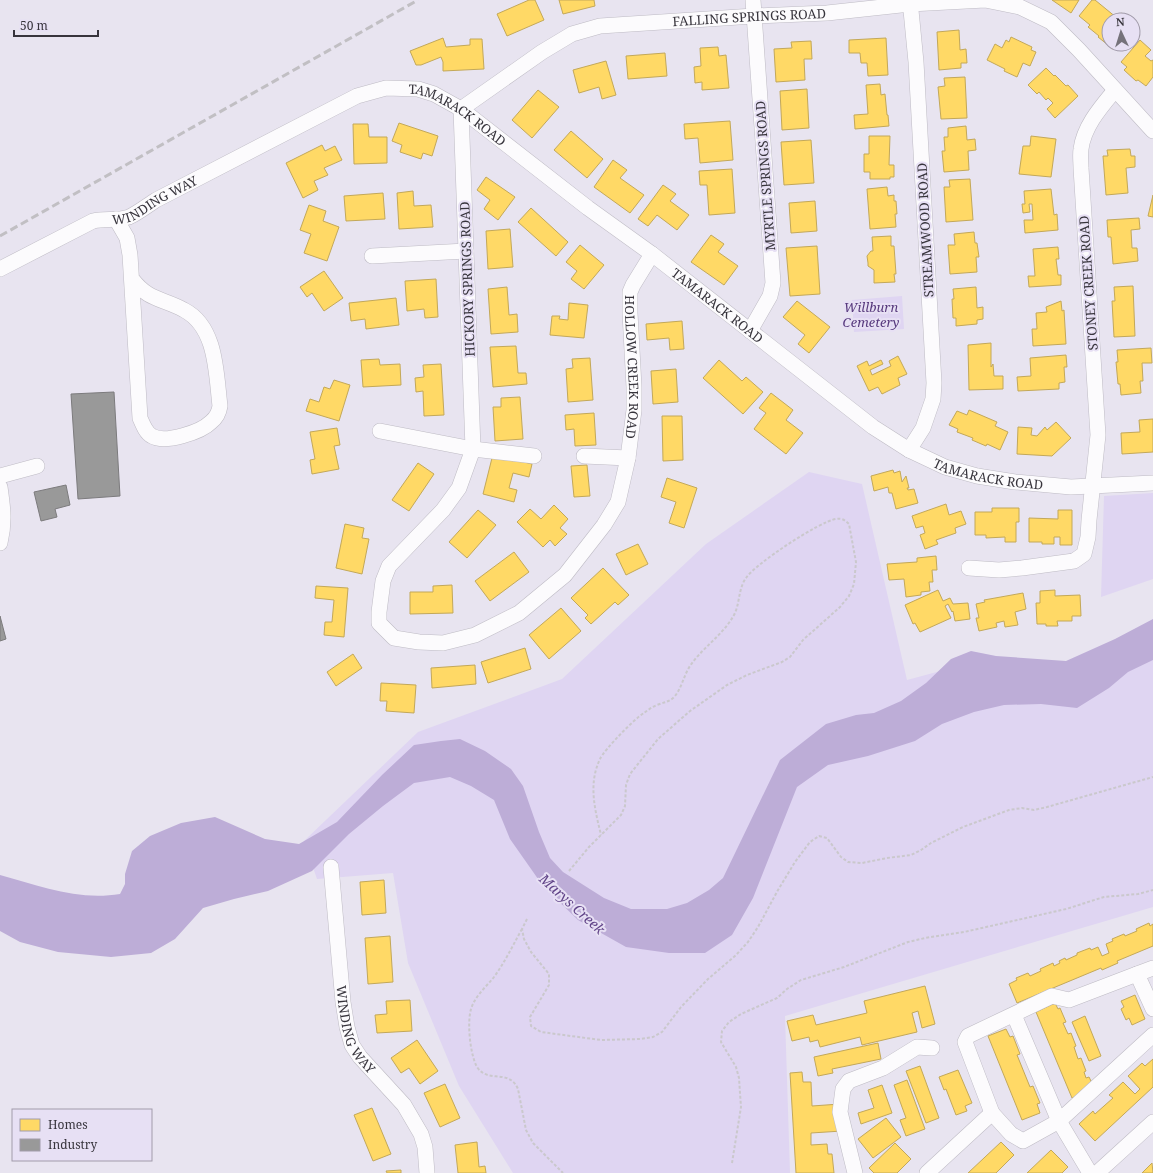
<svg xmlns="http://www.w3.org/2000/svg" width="1153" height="1173" viewBox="0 0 1153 1173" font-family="'Noto Serif',serif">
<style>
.green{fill:#dfd5f2}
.water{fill:#bdadd7}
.homes{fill:#ffd966;stroke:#c3a859}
.industry{fill:#999;stroke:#7c7b7d}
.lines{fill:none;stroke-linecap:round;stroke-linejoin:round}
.minor-casing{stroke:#bebbc4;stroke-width:16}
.path{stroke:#cac8cc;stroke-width:2;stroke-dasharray:3 2;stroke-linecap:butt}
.minor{stroke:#fcfbfd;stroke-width:15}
.rail{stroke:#c1bfc3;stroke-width:3;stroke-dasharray:8 4;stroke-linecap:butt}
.labels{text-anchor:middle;stroke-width:4;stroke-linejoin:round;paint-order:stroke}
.street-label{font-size:13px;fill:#37343c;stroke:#e7e0f4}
.park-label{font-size:13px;font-style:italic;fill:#57397d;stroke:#e7e0f4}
.water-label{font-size:14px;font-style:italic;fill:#614488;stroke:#e7e0f4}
</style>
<rect width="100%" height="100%" fill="#e8e4f0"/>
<path class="green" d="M902,296L904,329L854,332L852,300Z
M809,472L862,484L907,680L996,656L1006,668L1153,654V907L785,1016L790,1173H513L459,1086L408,963L393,873L317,879L304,841L418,732L562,679L706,544Z
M1153,493V579L1101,597L1104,496Z"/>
<path class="water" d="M1153,619V660L1128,672L1109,688L1077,708L1041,704L1004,705L974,712L942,724L915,741L868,756L828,765L797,787L753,898L732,935L705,953H669L626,947L578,920L543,886L510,839L494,800L471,786L450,777L414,783L383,806L349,834L312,871L268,891L234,899L203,908L175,939L151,953L111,957L58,952L20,942L0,931V875C40,886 78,901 120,894L125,884V874L132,851L150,836L181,823L215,817L265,839L299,844L337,822L382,775L414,745L441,741L460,739L485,751L511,769L523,786L539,832L550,858L563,872L604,898L631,909H667L687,903L709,890L723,878L780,760L826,724L856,715L874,713L901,701L926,683L951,659L971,651L996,656L1066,661L1115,639Z"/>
<path class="homes" d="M529,0H535L544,20L507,36L497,14Z
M559,0H594L595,6L563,14Z
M1052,0H1079L1071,13Z
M1092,0H1095L1117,18L1121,13L1130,20H1109V44H1117L1113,49L1098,37L1099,36L1088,27L1090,25L1079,16Z
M959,30L960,50L966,49L967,63H961V68L939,70L937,32Z
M1011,37L1032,47L1031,50L1036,52L1030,66L1023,63L1017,77L1004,71L1005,69L987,60L995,44L1002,48L1006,40L1009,42Z
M443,38L446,47L470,45V39H482L484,69L443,71V62L441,57L421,65H416L410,51Z
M886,38L888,75L868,76L867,63H861L860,53H849V40Z
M1140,40L1151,50L1145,56L1151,61L1153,60V77L1146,86L1138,80L1136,81L1124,70L1127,67L1121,62Z
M811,41L812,59H804L805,80L776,82L774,49L792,48L791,42Z
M718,47L719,56L726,55L729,88L702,90V82L695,83L694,67L701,66L700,48Z
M665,53L667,76L628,79L626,56Z
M606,61L616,95L602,99L599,87L579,93L573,70Z
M1046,68L1054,76L1055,75L1066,86L1068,85L1078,96L1055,118L1047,109L1053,103L1048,98L1046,100L1039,92L1037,94L1028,85Z
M965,77L967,118L941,119L938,87L945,86L944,78Z
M880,84L881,95L885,94L887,115H888L889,126L855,129L854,115L868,114L866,85Z
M807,89L809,128L782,130L780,91Z
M538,90L559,107L532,138L512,120Z
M730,121L733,160L700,163L698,138L685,139L684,124Z
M399,123L438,136L432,156L423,153L421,159L400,152L402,145L392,141Z
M353,124H368L369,137H387V163L354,164Z
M966,126L967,140L975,139L976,150L968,151L969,170L944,172L942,151H945L944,137H948V128Z
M571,131L603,159L587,178L554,150Z
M869,136H890L889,165H894V177H890V179H870V172H864V154H869Z
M1031,136L1056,139L1051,177L1019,174L1023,146H1030Z
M811,140L814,183L784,185L781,142Z
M322,145L325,151L335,146L342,160L324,168L328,175L314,181L318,190L303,198L286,163Z
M1130,149L1131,156H1135V167L1126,168L1128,193L1106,195L1103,156H1108L1107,150Z
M613,160L627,170L620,178L644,195L630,213L594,187Z
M732,169L735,213L709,215L707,185H700L699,171Z
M486,177L515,197L498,220L484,209L490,200L477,190Z
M970,179L973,220L946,222L944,187H950L949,180Z
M663,185L676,194L670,201L689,215L677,230L657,215L648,226L638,219Z
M887,187L888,196L894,195V201H896L897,214H895L896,227L870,229L867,189Z
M1051,189L1054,215L1057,214L1058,230L1025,233L1024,220H1033L1032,204H1029L1030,212L1023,213L1022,204H1025L1024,191Z
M413,191L414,206L431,205L433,227L399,229L397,193Z
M383,193L385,219L346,221L344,196Z
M1153,195V217L1148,216Z
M815,201L817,231L791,233L789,203Z
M309,205L326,211L323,221L339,227L327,261L304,253L311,234L300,230Z
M531,208L568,242L556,256L518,222Z
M1139,218L1140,229L1131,230L1132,248H1137L1138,261L1113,264L1111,237H1108L1107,220Z
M510,229L513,267L488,269L486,231Z
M974,232L975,243H977L979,257H976L977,272L950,274L948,245H955L954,234Z
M711,235L724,244L718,252L738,266L724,285L691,262Z
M891,236V246H894L896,274H894L895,282L874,283V270L868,266V263L867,256L871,251H873L872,237Z
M580,245L604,265L584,289L571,279L577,271L566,262Z
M817,246L820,294L790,296L786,248Z
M1058,247L1059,259H1056L1058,275H1061V285L1029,287L1028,276H1035L1033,249Z
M324,271L343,298L324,311L312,293L307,297L300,287Z
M436,279L438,317L425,318L424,309L407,311L405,281Z
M1133,286L1135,336L1114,337L1112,301H1115L1114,287Z
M507,287L509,315L517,314L518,332L491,334L488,289Z
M976,287L977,308L983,307V319L977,320V324L956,326V318H953L952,299H954L953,289Z
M396,298L399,325L366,329L365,319L351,321L349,303Z
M797,301L830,327L809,353L798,344L805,335L783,317Z
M1061,301L1062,311L1064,310L1066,344L1033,346L1032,329H1037L1036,313L1047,312L1046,307Z
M569,303L588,305L584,338L550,335L552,316H560L559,319L568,320Z
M682,321L684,349L670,350L669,338L647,340L646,324Z
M991,343V367L993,364L994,376H1003V389L969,390L968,345Z
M516,346L518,373H526L527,384L493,387L490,347Z
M1151,348L1152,363H1142L1143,381H1140L1141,393L1121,395L1120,384H1118L1116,362H1118L1117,350Z
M1066,355L1067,367H1064L1065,382L1059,383V389L1018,391L1017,377L1031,376L1030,358Z
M898,356L907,374L898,378L900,385L882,394L878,387L869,391L857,366L867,361L869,366L881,360L883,364L870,370L872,375L891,366L889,361Z
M590,358L593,400L568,402L566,369L573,368L572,359Z
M379,359L380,365L400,364L401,385L363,387L361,360Z
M719,360L742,381L746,377L763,392L743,414L703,378Z
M441,364L444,415L424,416L423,391L416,392L415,378L424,377L423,365Z
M676,369L678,402L653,404L651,371Z
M334,380L350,385L339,421L306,411L310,399L319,402L324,387L330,389Z
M771,393L793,410L786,420L803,433L786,454L754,429L766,413L759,408Z
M520,397L523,439L495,441L493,407H501V398Z
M969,410L997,422L995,426L1008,432L1000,450L987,444L986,446L972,440L973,438L957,432L958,429L949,425L957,411L967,415Z
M594,413L596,445L575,446L574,429L566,430L565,415Z
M662,416H682L683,460L663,461Z
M1153,419V452L1122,454L1121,433L1140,432L1139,420Z
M1056,422L1071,438L1052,456L1017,454L1018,427L1032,428L1031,435L1037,436L1045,427L1047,430Z
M337,428L340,445L334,446L339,469L312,474L310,460L315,459L310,432Z
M493,454L532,464L529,477L513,473L509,488L517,490L514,502L483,494Z
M418,463L434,474L409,511L392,500Z
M587,465L590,496L574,497L571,466Z
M893,470L894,473L900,471L902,482L906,476L909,488H907L908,490L914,489L918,503L896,509L892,493H889L888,487L874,491L871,476Z
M667,478L697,488L684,528L669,523L676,502L661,497Z
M946,504L949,515L961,511L966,524L955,528L956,533L936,540L938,544L925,549L920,535L925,533L923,526L916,528L912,516Z
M554,505L568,519L560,528L567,534L555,546L550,540L543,547L517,522L530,509L541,519Z
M992,508H1019V522H1016V542H1005V537L986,538V535H975V512H992Z
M478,510L496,525L467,558L449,542Z
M1058,510H1072V545H1060V537H1054V544H1042V542H1029V518L1058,519Z
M345,524L364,528L362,538L369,539L362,574L336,568Z
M638,544L648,564L626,575L616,554Z
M514,552L529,572L490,601L475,581Z
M936,556L937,570H932L933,582H929L930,591L921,592V595L906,597L904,579L889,580L887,564L917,562V558Z
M603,568L629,595L618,605L615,602L591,624L585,618L588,615L571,598Z
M452,585L453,613L410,614V592H433V586Z
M316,586L348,588L344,637L324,635L325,622H332L334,600L315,598Z
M938,590L943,601L950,598L953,604L968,603L970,619L955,621L953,611L952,612L948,604L945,606L951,618L920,632L915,623L913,624L905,605Z
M1055,590V596L1080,595L1081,616H1072V621H1057L1058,626H1046V624H1037L1036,603H1040V591Z
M1023,593L1026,609L1015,612L1018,625L1005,627L1004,621L996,623L997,627L979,631L976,618H979L976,604L985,602L984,600Z
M561,608L581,631L549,659L529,635Z
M525,648L531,669L488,683L481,662Z
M353,654L362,668L336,686L327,672Z
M475,665L476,684L432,688L431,668Z
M381,683L416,685L414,713L386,711L387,701H380Z
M384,880L386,913L362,915L360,882Z
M1149,923L1150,926L1153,924V946L1117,961L1118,963L1102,970L1101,968L1017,1003L1009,984L1017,980L1016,978L1028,973L1030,976L1041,971L1040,969L1053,963L1054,966L1060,963L1059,961L1065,958L1066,960L1077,955V953L1090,948L1091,950L1098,947L1102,956L1109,953L1106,944L1113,941L1112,939L1124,934L1125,936L1137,931L1136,929Z
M390,936L393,982L368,984L365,938Z
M925,986L935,1024L922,1028L918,1011L912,1013L917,1032L862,1045L860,1037L820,1047L818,1040L810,1042L809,1037L792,1041L787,1021L813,1015L816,1025L867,1013L864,1001Z
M1135,995L1145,1019L1132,1025L1129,1018L1126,1020L1121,1009L1124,1007L1121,1001Z
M410,1000L412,1031L377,1033L375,1015L387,1014L386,1001Z
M1055,1003L1058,1009L1060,1008L1066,1022L1063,1023L1068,1034L1071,1033L1076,1046L1074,1047L1078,1059L1081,1058L1086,1071L1084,1072L1086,1078L1089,1077L1092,1083L1091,1090L1072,1098L1036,1012Z
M1085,1016L1101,1056L1089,1061L1072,1022Z
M1006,1029L1010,1037L1013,1036L1020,1054L1017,1055L1030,1087L1033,1086L1040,1103L1037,1104L1040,1113L1022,1120L988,1036Z
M417,1040L438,1071L420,1084L409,1068L401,1073L391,1058Z
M878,1043L881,1059L832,1069L833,1073L818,1076L814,1057Z
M1153,1059V1087L1095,1141L1079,1124L1093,1111L1095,1114L1113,1098L1109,1095L1123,1082L1135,1094L1140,1089L1128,1076L1142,1063L1145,1066Z
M920,1066L939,1118L926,1123L906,1071Z
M958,1070L972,1103L965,1106L967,1111L956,1115L946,1089L944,1090L939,1077Z
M802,1072L803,1082H811L812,1106L840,1104L842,1131L811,1133V1145L827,1144L828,1154H832L834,1173H796L790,1073Z
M907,1080L925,1129L906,1136L900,1120L906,1118L894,1085Z
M445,1084L460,1118L440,1127L424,1093Z
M882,1085L892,1113L861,1124L858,1113L874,1108L868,1090Z
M372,1108L391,1154L373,1161L354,1115Z
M886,1118L901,1137L873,1158L858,1139Z
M477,1142L479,1167L485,1166L486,1173H458L455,1145Z
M1001,1142L1014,1155L996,1173H968Z
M895,1143L911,1159L897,1173H874L869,1168Z
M1051,1150L1068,1167L1062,1173H1027Z
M1152,1163L1153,1173H1142Z
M401,1170V1173H387L386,1171Z"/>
<path class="industry" d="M114,392L120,496L78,499L71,394Z
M66,485L70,505L55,509L57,517L41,521L34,492Z
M0,616L6,639L0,641Z"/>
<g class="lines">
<g class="minor-casing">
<g id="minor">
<path d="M116,219L127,238L130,255L140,418C143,425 146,433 152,436C165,444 201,432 211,422C216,418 219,413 220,406C216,374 217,327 184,310C162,298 149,301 132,279"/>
<path id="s1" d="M652,254L633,285L630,292V313L634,387V410L628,458L618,502L604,525L565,575L519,613L475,635L443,643L419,642L394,638L379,623V612L383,581L389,566L443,510L459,488L473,449L461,109L542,52L572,34L600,26L754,16L827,13L910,4L985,0L1020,7L1051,22L1079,50L1153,131"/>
<path d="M372,256L466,251"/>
<path id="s2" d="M0,269L93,221C105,218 117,221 129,217C138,213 148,205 156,200L357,96L386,88L418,89L434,94L461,109L588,208L652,254L873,427L909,450L945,467L977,476L1015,482L1071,487L1153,483"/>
<path d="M750,331L770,296L773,283L753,0"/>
<path d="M380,431L473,449L534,456"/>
<path d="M909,450L923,428L933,399L934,383L916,62L910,0"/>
<path d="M584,456L628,458"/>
<path d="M0,476L37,466"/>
<path d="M0,487C3,508 5,522 0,543"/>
<path d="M969,568L999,570L1022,568L1074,561L1084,554L1088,537L1089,520L1098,435L1081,168C1081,162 1080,155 1081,149C1084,126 1101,107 1115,90"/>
<path id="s3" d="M331,867L343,1002L347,1027L352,1045L360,1057L404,1105L421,1134L425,1147L427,1173"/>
<path d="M1137,974L1153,968"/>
<path d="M1014,1015L1059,1121L1153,1035"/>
<path d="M992,1113L965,1042L968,1036L1052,996L1069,1000L1137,974L1153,1009"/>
<path d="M855,1173L840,1112L843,1089L849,1081L883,1068L917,1047L932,1048"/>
<path d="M927,1173L992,1113L1011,1134L1023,1141L1059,1121L1090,1173"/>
<path d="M1097,1173L1153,1122"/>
</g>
</g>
<path class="path" d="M569,871L589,847L621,815L625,806L626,785L630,774L658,739L690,711L727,685L747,675L782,662L790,657L803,640L840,607L849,596L854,584L856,562L849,524C845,520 842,518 836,519C820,521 755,564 746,578C738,589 740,604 734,615C723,635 702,648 690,666C684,675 682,687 675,696C670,702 664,702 657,705C652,707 648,710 644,713C635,718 604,750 600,759C588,784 595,810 601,835
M527,919L522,929L524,939L531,952L549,974V985L530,1017L531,1026L541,1032L601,1040L641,1039L653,1037L662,1032L681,1007L708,979L736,955L748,942L758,927L778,890L795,862L810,842L819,836L827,838L841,857L848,862L862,863L887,858L911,855L921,850L931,843L963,827L1009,810L1022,808L1034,810L1047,807L1153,777
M522,929C513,945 505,962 494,977C486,987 475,996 471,1009C467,1023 470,1054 477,1067C488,1084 509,1068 518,1089L526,1130L533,1143L563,1173
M732,1163L741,1107L740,1093L739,1078L736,1067L721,1042L722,1031L729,1022L741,1014L777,998L787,989L801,980L844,967L908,942L925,938L964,932L1066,909L1104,897L1138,894L1153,890"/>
<use href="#minor" class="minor"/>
<path class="rail" d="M0,236L418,0"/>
</g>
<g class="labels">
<g class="street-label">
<text dy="5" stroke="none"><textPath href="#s1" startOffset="1416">FALLING SPRINGS ROAD</textPath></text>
<text dy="5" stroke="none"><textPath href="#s2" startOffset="508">TAMARACK ROAD</textPath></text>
<text transform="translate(765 176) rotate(-94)" y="5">MYRTLE SPRINGS ROAD</text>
<text dy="5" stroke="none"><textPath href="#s2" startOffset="171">WINDING WAY</textPath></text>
<text transform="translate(925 230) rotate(-93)" y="5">STREAMWOOD ROAD</text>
<text transform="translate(467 279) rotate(-92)" y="5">HICKORY SPRINGS ROAD</text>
<text transform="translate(1088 283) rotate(-94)" y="5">STONEY CREEK ROAD</text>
<text dy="5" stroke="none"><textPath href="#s2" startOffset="832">TAMARACK ROAD</textPath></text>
<text dy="5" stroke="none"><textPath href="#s1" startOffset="119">HOLLOW CREEK ROAD</textPath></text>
<text dy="5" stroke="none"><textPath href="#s2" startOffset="1156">TAMARACK ROAD</textPath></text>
<text dy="5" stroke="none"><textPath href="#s3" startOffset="166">WINDING WAY</textPath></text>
</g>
<g class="park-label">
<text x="871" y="312">Willburn<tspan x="871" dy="15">Cemetery</tspan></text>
</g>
<g class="water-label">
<text transform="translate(572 904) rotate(42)" y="5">Marys Creek</text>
</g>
</g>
<rect x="12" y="1109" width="140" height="52" fill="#e7e0f4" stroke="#a19baa"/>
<rect x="20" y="1119" width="20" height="12" fill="#ffd966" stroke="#a19baa"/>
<text x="48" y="1129" font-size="12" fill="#37343c">Homes</text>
<rect x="20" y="1139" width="20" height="12" fill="#999999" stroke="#a19baa"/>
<text x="48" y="1149" font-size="12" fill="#37343c">Industry</text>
<g transform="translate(1121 32) rotate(356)"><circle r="19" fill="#e7e0f4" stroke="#a19baa"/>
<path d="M0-3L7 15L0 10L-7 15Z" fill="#75727b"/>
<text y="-6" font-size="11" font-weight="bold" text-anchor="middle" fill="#37343c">N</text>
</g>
<path d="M14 30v6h84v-6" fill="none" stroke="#37343c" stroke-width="2"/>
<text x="20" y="30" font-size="12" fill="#37343c" stroke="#e7e0f4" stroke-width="3" paint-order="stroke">50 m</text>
</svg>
